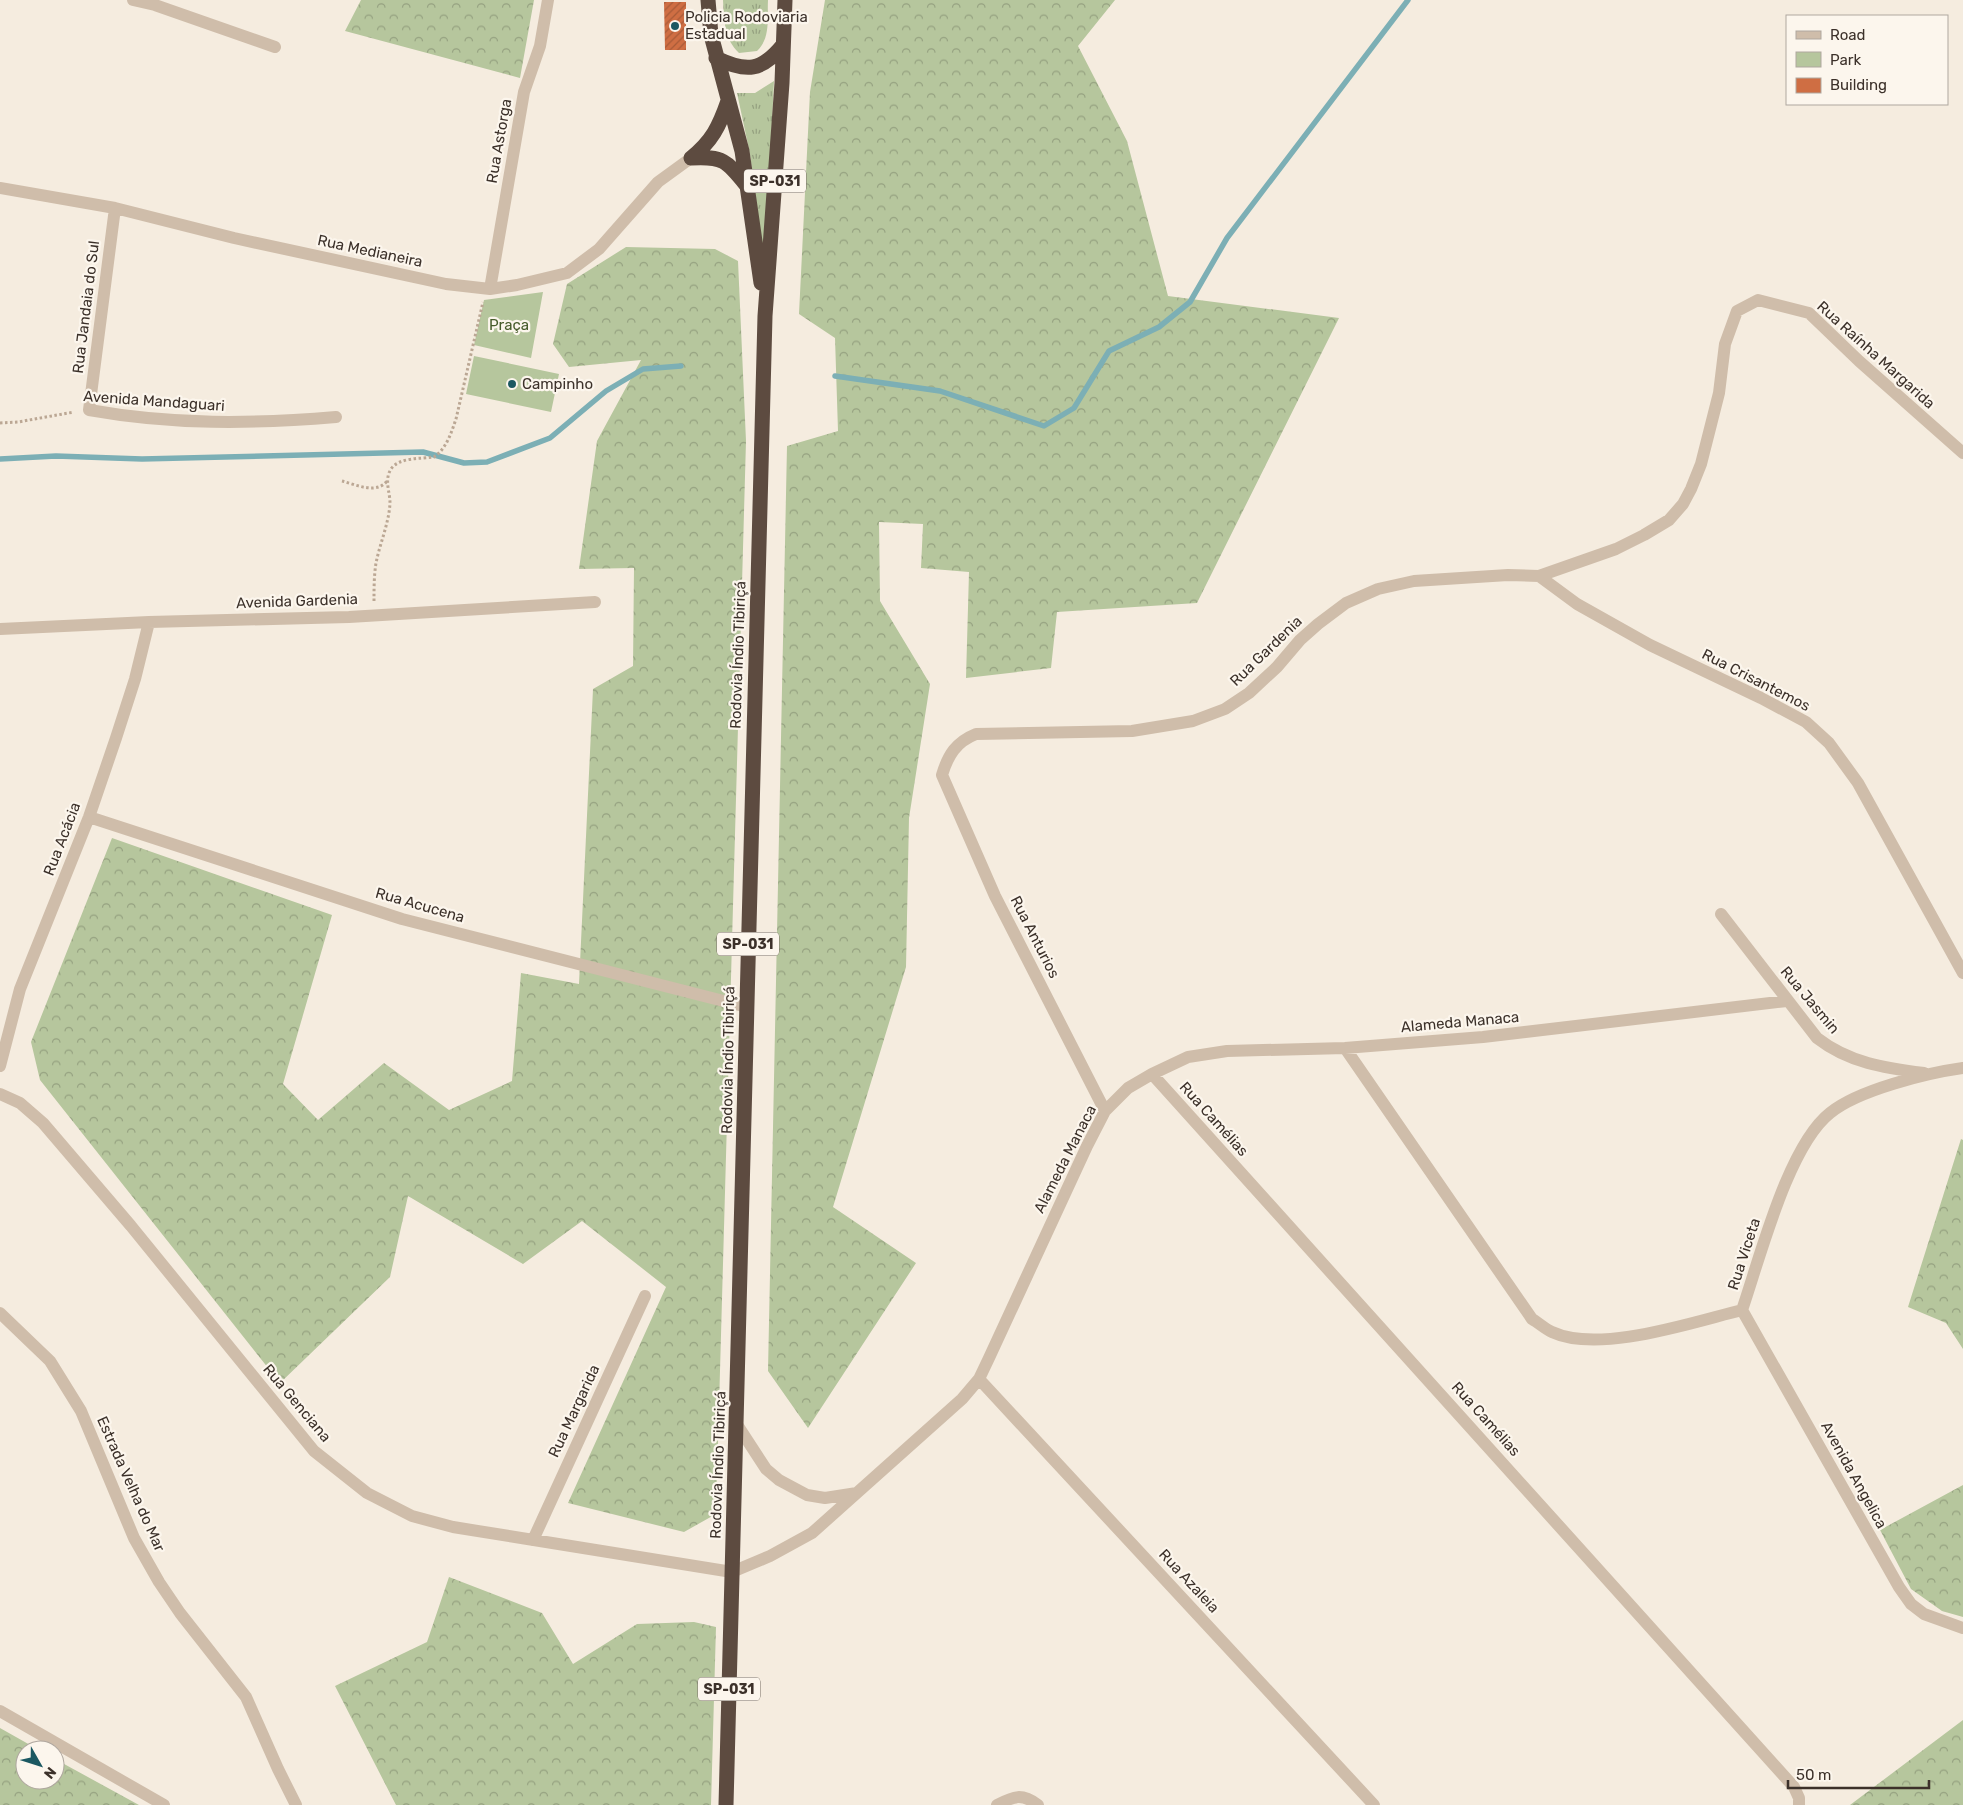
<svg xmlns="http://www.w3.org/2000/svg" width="1963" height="1805" viewBox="0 0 1963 1805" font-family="Rubik,sans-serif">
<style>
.grass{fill:url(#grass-tufts)}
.forest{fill:url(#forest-crowns)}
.green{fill:#b6c69d}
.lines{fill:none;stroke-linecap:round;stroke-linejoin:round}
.stream{stroke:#7cafb5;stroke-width:5.5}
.building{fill:url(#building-hatch)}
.path{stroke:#bba794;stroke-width:3;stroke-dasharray:2.5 2.5;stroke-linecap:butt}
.minor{stroke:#cfbdaa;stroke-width:12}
.highway{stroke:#5d4b40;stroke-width:15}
.poi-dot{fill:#1b5861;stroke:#fcf6ed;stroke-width:2}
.labels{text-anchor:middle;stroke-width:4.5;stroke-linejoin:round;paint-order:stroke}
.shield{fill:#fcf6ed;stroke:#766c64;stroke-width:1}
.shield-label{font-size:14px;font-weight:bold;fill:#3c312a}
.poi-label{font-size:15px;fill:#3c312a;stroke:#fcf6ed;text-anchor:start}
.street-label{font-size:15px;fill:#3c312a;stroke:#fcf6ed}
.park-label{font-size:15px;fill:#475c2b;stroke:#fcf6ed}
</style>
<defs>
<pattern id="grass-tufts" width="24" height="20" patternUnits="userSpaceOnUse" patternTransform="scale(1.25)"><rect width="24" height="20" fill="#b6c69d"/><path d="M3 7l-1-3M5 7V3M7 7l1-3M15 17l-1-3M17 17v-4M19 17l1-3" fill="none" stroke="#95a180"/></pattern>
<pattern id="forest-crowns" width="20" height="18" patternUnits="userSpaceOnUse" patternTransform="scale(1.25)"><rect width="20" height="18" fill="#b6c69d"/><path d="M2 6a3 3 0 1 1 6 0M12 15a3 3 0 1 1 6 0" fill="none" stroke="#95a180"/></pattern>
<pattern id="building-hatch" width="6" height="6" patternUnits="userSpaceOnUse" patternTransform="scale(1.25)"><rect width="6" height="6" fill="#cf6e43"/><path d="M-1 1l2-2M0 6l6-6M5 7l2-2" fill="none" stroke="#a95b38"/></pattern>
</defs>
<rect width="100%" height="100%" fill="#f5ecdf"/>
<path class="grass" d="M723,0H768C767,18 771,38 757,51L739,53C724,39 724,20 723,0Z
M774,81L766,248H762L750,154L737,93H755Z"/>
<path class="forest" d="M361,0H534L520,78L345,31Z
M825,0H1115L1078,46L1127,141L1168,296L1339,318L1197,603L1057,612L1051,668L966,678L969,572L921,568L923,524L879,522L880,601L930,684L909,818L906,967L833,1207L916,1263L808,1428L768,1371L787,446L838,431L835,338L799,314L810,92Z
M626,247L715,249L738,261L746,441L716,1514L684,1532L568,1503L666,1287L582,1221L523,1264L408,1196L390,1277L280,1383L40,1080L31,1042L112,838L332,915L283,1084L318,1120L384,1063L449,1110L512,1081L521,973L579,984L593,689L633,666L634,568L579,569L597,441L641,360L569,367L553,344L567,284Z
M1961,1139L1963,1140V1349L1946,1323L1908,1307Z
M1963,1485V1617L1942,1611L1911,1589L1880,1530Z
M449,1577L542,1613L573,1664L637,1624L694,1622L716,1627L711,1805H396L335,1686L427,1642Z
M1963,1720V1805H1850Z
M0,1728L39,1750H25V1780H55V1759L139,1805H0Z"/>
<path class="green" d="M543,292L531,358L474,345L484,300Z
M474,356L559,374L551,412L466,394Z"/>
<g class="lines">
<path class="stream" d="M835,376L940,391L1044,426L1074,408L1109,351L1159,327L1190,302L1227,238L1408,0
M0,459L56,456L142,459L423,452L464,463L487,462L550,438L606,391L643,369L681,366"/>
</g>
<path class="building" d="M664,2H686V50H665Z"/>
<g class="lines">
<path class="path" d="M0,423L18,422L74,412
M342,481C357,485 377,495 388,480
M374,601C374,589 374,575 376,563C380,543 389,523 390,503C390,492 384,480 391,469C399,457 421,459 434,457C447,448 451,433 456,419L483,302"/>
<path class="minor" d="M133,0L155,5L275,47
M0,188L115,208L234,238L446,284L490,289L517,285L567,273L599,249L658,182L691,158
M115,208L89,410C173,425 252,424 336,417
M490,289L524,92L540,46L548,0
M1539,576L1577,604L1650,645L1761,698L1806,722L1829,743L1858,783L1963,973
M0,629L149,622L349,617L595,602
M89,817L402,919L747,1007
M1721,914L1817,1038C1849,1063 1885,1068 1924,1073
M1345,1048L1532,1319C1539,1323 1545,1329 1552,1332C1599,1354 1693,1322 1742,1310C1760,1258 1788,1146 1830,1113C1858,1090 1927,1073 1963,1068
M0,1066L20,989L89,817L116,738L135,679L149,622
M1152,1074L1794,1787L1799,1798V1805
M0,1094L20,1103L43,1123L131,1226L314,1451L367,1493L412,1516L453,1527L732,1572L770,1556L812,1533L962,1399L979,1379L989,1358L1087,1146L1105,1111L1128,1088L1152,1074L1188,1057L1227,1051L1345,1048L1483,1037L1787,1001
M1105,1111L995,896L942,775C948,755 956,742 976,734L1132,731L1193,721L1225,709L1249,693L1277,667L1300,640L1318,624L1346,603L1378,589L1414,581L1508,575L1539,576L1616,549L1644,535L1669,520L1683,504L1691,489L1701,464L1719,393L1725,344L1737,311L1758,300L1809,313L1859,361L1963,453
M1742,1310L1899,1587L1911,1604L1924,1614L1963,1628
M0,1313L50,1361L81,1411L134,1538L159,1582L180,1613L246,1697L278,1769L296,1805
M979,1379L1374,1805
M736,1423L766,1469L779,1480L807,1495L825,1498L857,1493
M533,1540L645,1296
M0,1711L164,1805
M997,1805C1014,1796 1022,1793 1038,1805"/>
<path class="highway" d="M708,0L711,35L742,151L761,283
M716,58C747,73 762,71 783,45
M691,158C712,141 719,127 728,101
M691,158C724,156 727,161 747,186
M726,1805L765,316L782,83L785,0"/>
</g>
<g class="poi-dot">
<circle cx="675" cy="26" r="5"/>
<circle cx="512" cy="384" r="5"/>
</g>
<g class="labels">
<g class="shield">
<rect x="744" y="169.5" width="62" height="23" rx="4"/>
<rect x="717" y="932.5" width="62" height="23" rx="4"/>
<rect x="698" y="1677.5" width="62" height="23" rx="4"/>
</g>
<g class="shield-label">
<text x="775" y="186">SP-031</text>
<text x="748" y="949">SP-031</text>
<text x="729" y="1694">SP-031</text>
</g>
<g class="poi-label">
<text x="685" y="22">Policia Rodoviaria<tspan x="685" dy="17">Estadual</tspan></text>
<text x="522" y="389">Campinho</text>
</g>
<g class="street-label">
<text transform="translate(499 141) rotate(-80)" y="5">Rua Astorga</text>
<text transform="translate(370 251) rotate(12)" y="5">Rua Medianeira</text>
<text transform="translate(86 307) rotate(-83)" y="5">Rua Jandaia do Sul</text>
<text transform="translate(1876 355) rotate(42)" y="5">Rua Raínha Margarida</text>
<text transform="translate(154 401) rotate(4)" y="5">Avenida Mandaguari</text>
<text transform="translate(297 601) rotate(-2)" y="5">Avenida Gardenia</text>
<text transform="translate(1266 651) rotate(-44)" y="5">Rua Gardenia</text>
<text transform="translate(738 655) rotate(-88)" y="5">Rodovia Índio Tibiriçá</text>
<text transform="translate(1756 680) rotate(27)" y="5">Rua Crisantemos</text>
<text transform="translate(62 839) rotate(-69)" y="5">Rua Acácia</text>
<text transform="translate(420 905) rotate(16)" y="5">Rua Acucena</text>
<text transform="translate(1035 937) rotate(63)" y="5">Rua Anturios</text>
<text transform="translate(1810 1000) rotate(50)" y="5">Rua Jasmin</text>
<text transform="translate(1460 1022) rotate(-5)" y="5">Alameda Manaca</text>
<text transform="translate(728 1060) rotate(-89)" y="5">Rodovia Índio Tibiriçá</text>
<text transform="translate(1214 1119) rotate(48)" y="5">Rua Camélias</text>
<text transform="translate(1065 1159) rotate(-63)" y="5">Alameda Manaca</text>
<text transform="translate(1744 1254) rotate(-72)" y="5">Rua Viceta</text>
<text transform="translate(297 1403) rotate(50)" y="5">Rua Genciana</text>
<text transform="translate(574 1411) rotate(-65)" y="5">Rua Margarida</text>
<text transform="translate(1486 1419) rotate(48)" y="5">Rua Camélias</text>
<text transform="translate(718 1465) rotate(-88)" y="5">Rodovia Índio Tibiriçá</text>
<text transform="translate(1854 1475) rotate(61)" y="5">Avenida Angelica</text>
<text transform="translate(131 1484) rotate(66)" y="5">Estrada Velha do Mar</text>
<text transform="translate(1189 1581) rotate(47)" y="5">Rua Azaleia</text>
</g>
<g class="park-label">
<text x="509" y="330">Praça</text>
</g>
</g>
<rect x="1786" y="15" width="162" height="90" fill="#fcf6ed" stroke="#afa79f"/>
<rect x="1796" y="31" width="25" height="8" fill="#cfbdaa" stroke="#afa79f"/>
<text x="1830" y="40" font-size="15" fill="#3c312a">Road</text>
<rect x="1796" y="52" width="25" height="15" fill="#b6c69d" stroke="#afa79f"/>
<text x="1830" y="65" font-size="15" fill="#3c312a">Park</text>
<rect x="1796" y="78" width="25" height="15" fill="#cf6e43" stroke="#afa79f"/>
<text x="1830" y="90" font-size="15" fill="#3c312a">Building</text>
<g transform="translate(40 1765) rotate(129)"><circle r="24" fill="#fcf6ed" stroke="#afa79f"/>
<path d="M0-4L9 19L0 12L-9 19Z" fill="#1b5861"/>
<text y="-8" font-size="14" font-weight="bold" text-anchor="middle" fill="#3c312a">N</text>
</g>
<path d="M1788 1780v8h141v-8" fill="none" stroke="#3c312a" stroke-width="2.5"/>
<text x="1796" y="1780" font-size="15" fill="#3c312a" stroke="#fcf6ed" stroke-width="4" paint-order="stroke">50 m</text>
</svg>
